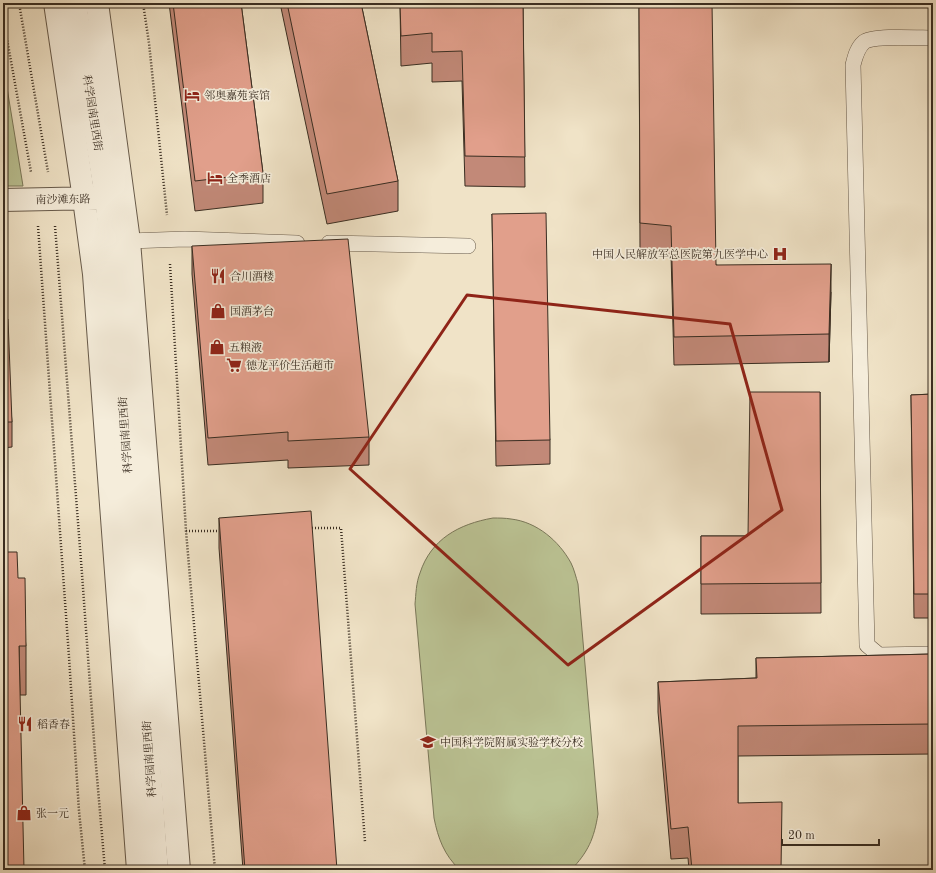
<svg xmlns="http://www.w3.org/2000/svg" width="936" height="873" viewBox="0 0 936 873" font-family="'Old Standard TT','Noto Serif SC',serif">
<style>
.green{fill:#bbc394;stroke:#7a785a}
.lines{fill:none;stroke-linecap:round;stroke-linejoin:round}
.service-casing{stroke:#675a4a;stroke-width:16}
.minor-casing{stroke:#675a4a;stroke-width:24}
.tertiary-casing{stroke:#675a4a;stroke-width:24}
.path{stroke:#392d21;stroke-width:2.5;stroke-dasharray:1 2;stroke-linecap:butt}
.service{stroke:#f5eddb;stroke-width:15}
.minor{stroke:#f5eddb;stroke-width:22}
.tertiary{stroke:#f5eddb;stroke-width:22}
.wall{fill:#c28978;stroke:#392d21}
.shaded-wall{fill:#9e6f61;stroke:#392d21}
.building{fill:#e19f8b;stroke:#392d21}
.marked{fill:none;stroke:#8f2418;stroke-width:3;stroke-linejoin:round}
.labels{text-anchor:middle;stroke-width:3.5;stroke-linejoin:round;paint-order:stroke}
.poi-label{font-size:11px;fill:#392d21;stroke:#f5eddb;text-anchor:start}
.street-label{font-size:11px;fill:#392d21;stroke:#f5eddb}
</style>
<rect width="100%" height="100%" fill="#f0e3c7"/>
<filter id="stains"><feTurbulence type="fractalNoise" baseFrequency=".005" numOctaves="4"/><feColorMatrix values="0 0 0 0 .2 0 0 0 0 .09 0 0 0 0 .02 0 0 0 .5 -.17"/></filter>
<radialGradient id="worn" r=".72"><stop offset=".6" stop-color="#630" stop-opacity="0"/><stop offset="1" stop-color="#630" stop-opacity=".3"/></radialGradient>
<path class="green" d="M3,63L23,186H3Z
M493,518C499,518 505,518 511,519C537,522 559,541 571,563C574,569 576,577 578,584L598,814C594,839 588,852 571,870H460C444,855 438,838 434,818L415,604C416,594 416,583 420,573C431,539 459,524 493,518Z"/>
<g class="lines">
<g class="service-casing">
<path id="service" d="M933,38C920,38 873,35 864,42C857,48 855,57 853,65L867,645L879,655L933,654
M119,243L129,241L185,239L297,243
M329,243L468,246"/>
</g>
<g class="minor-casing">
<path id="minor" d="M55,3L84,199L94,274L138,870
M97,3L129,241L179,870
M3,200L99,198"/>
</g>
<g class="tertiary-casing">
<path id="tertiary" d="M75,3L106,198L111,245L157,870"/>
</g>
<path class="path" d="M19,3L48,172
M143,3L149,43L167,215
M3,17L31,172
M38,226L69,657L79,811L85,870
M55,226L82,574L95,754L105,870
M170,264L186,531L215,870
M309,528H341L365,842
M186,531H222"/>
<use href="#service" class="service"/>
<use href="#minor" class="minor"/>
<use href="#tertiary" class="tertiary"/>
</g>
<path class="wall" d="M169,3H241L263,173V203L195,211Z
M280,3H361L398,181V211L327,224Z
M400,3H523L525,187L465,186L462,81L432,82V63L401,66Z
M639,3L716,265L831,292L829,362L674,365L671,254L640,251Z
M492,214L550,440V464L496,466Z
M192,246L369,437V465L288,468V460L208,465L192,274Z
M3,319L12,422V447L3,448Z
M820,392L821,613L701,614V536H748Z
M933,394V618H914L911,395Z
M219,518L337,870H243L219,548Z
M18,578L26,646V695H20Z
M933,654V754L738,756V803L781,870H689L688,858L671,859L658,712V682L756,678V658Z"/>
<path class="shaded-wall" d="M831,264V292L829,362V334Z"/>
<path class="building" d="M173,3H241L263,173L195,181Z
M287,3H361L398,181L327,194Z
M400,3H523L525,157L465,156L462,51L432,52V33L401,36Z
M639,3H712L716,265L831,264L829,334L674,337L671,226L640,223Z
M546,213L550,440L496,441L492,214Z
M348,239L369,437L288,441V432L208,438L192,246Z
M3,319H8L12,422H3Z
M750,392H820L821,583L701,584V536H748Z
M933,394V594H914L911,395Z
M311,511L337,870H245L219,518Z
M3,552H17L18,578H25L26,646H19L24,870H3Z
M933,654V724L738,726V803L782,802L781,870H692L688,827L671,829L658,682L757,678L756,658Z"/>
<path class="marked" d="M467,295L730,324L782,510L568,665L350,469Z"/>
<defs>
<g id="hotel-bare" transform="scale(1.2)"><path d="M-6-4.5h1.5V1H6V5H4.5V3h-9V5H-6ZM-4 0a1.8 1.8 0 1 1 3.6 0ZM.5 0V-2.5h3Q6-2.5 6 0Z" fill="#8f2418" stroke="#f5eddb" stroke-width="2.5" paint-order="stroke"/></g>
<g id="hospital-bare" transform="scale(1.2)"><path d="M-5-5h3v3.5h4V-5h3V5h-3V1.5h-4V5h-3Z" fill="#8f2418" stroke="#f5eddb" stroke-width="2.5" paint-order="stroke"/></g>
<g id="restaurant-bare" transform="scale(1.2)"><path d="M-5-6h1v4h1v-4h1v4h1v-4h1v5L-1.5 .5V6h-2V.5L-5-1ZM5-6V6H3V1.5H1.5Q1.5-4 5-6Z" fill="#8f2418" stroke="#f5eddb" stroke-width="2.5" paint-order="stroke"/></g>
<g id="shop-bare" transform="scale(1.2)"><path d="M-5-2.5h2.3a2.7 3.5 0 0 1 5.4 0H5L5.5 6h-11ZM-1.5-2.5h3a1.5 2.3 0 0 0-3 0Z" fill="#8f2418" stroke="#f5eddb" stroke-width="2.5" paint-order="stroke"/></g>
<g id="supermarket-bare" transform="scale(1.2)"><path d="M-6-5.5h2.5l.6 2H6L4.5 2H-2.5L-4.4-4H-6ZM-1.5 3.2a1.3 1.3 0 1 0 .1 0ZM3 3.2a1.3 1.3 0 1 0 .1 0Z" fill="#8f2418" stroke="#f5eddb" stroke-width="2.5" paint-order="stroke"/></g>
<g id="school-bare" transform="scale(1.2)"><path d="M0-5L7-2L0 1L-7-2ZM-4 1L0 2.5L4 1V4Q0 6-4 4Z" fill="#8f2418" stroke="#f5eddb" stroke-width="2.5" paint-order="stroke"/></g>
</defs>
<g fill-rule="evenodd">
<use href="#hotel-bare" x="192" y="95"/>
<use href="#hotel-bare" x="215" y="178"/>
<use href="#hospital-bare" x="780" y="254"/>
<use href="#restaurant-bare" x="218" y="276"/>
<use href="#shop-bare" x="218" y="311"/>
<use href="#shop-bare" x="217" y="347"/>
<use href="#supermarket-bare" x="234" y="365"/>
<use href="#restaurant-bare" x="25" y="724"/>
<use href="#school-bare" x="428" y="742"/>
<use href="#shop-bare" x="24" y="813"/>
</g>
<g class="labels">
<g class="poi-label">
<text x="204" y="99">邻奥嘉苑宾馆</text>
<text x="227" y="182">全季酒店</text>
<text x="768" y="258" text-anchor="end">中国人民解放军总医院第九医学中心</text>
<text x="230" y="280">合川酒楼</text>
<text x="230" y="315">国酒茅台</text>
<text x="229" y="351">五粮液</text>
<text x="246" y="369">德龙平价生活超市</text>
<text x="37" y="728">稻香春</text>
<text x="440" y="746">中国科学院附属实验学校分校</text>
<text x="36" y="817">张一元</text>
</g>
<g class="street-label">
<text transform="translate(93 113) rotate(81)" y="4">科学园南里西街</text>
<text transform="translate(63 199) rotate(-1)" y="4">南沙滩东路</text>
<text transform="translate(125 435) rotate(-94)" y="4">科学园南里西街</text>
<text transform="translate(149 759) rotate(-94)" y="4">科学园南里西街</text>
</g>
</g>
<rect width="936" height="873" fill="none" stroke="#f0e3c7" stroke-width="16"/>
<rect x="4" y="4" width="928" height="865" fill="none" stroke="#392d21" stroke-width="2"/>
<rect x="8" y="8" width="920" height="857" fill="none" stroke="#392d21"/>
<path d="M782 839v6h97v-6" fill="none" stroke="#392d21" stroke-width="2"/>
<text x="788" y="839" font-size="12" fill="#392d21" stroke="#f5eddb" stroke-width="3" paint-order="stroke">20 m</text>
<rect width="100%" height="100%" filter="url(#stains)"/>
<rect width="100%" height="100%" fill="url(#worn)"/>
</svg>
